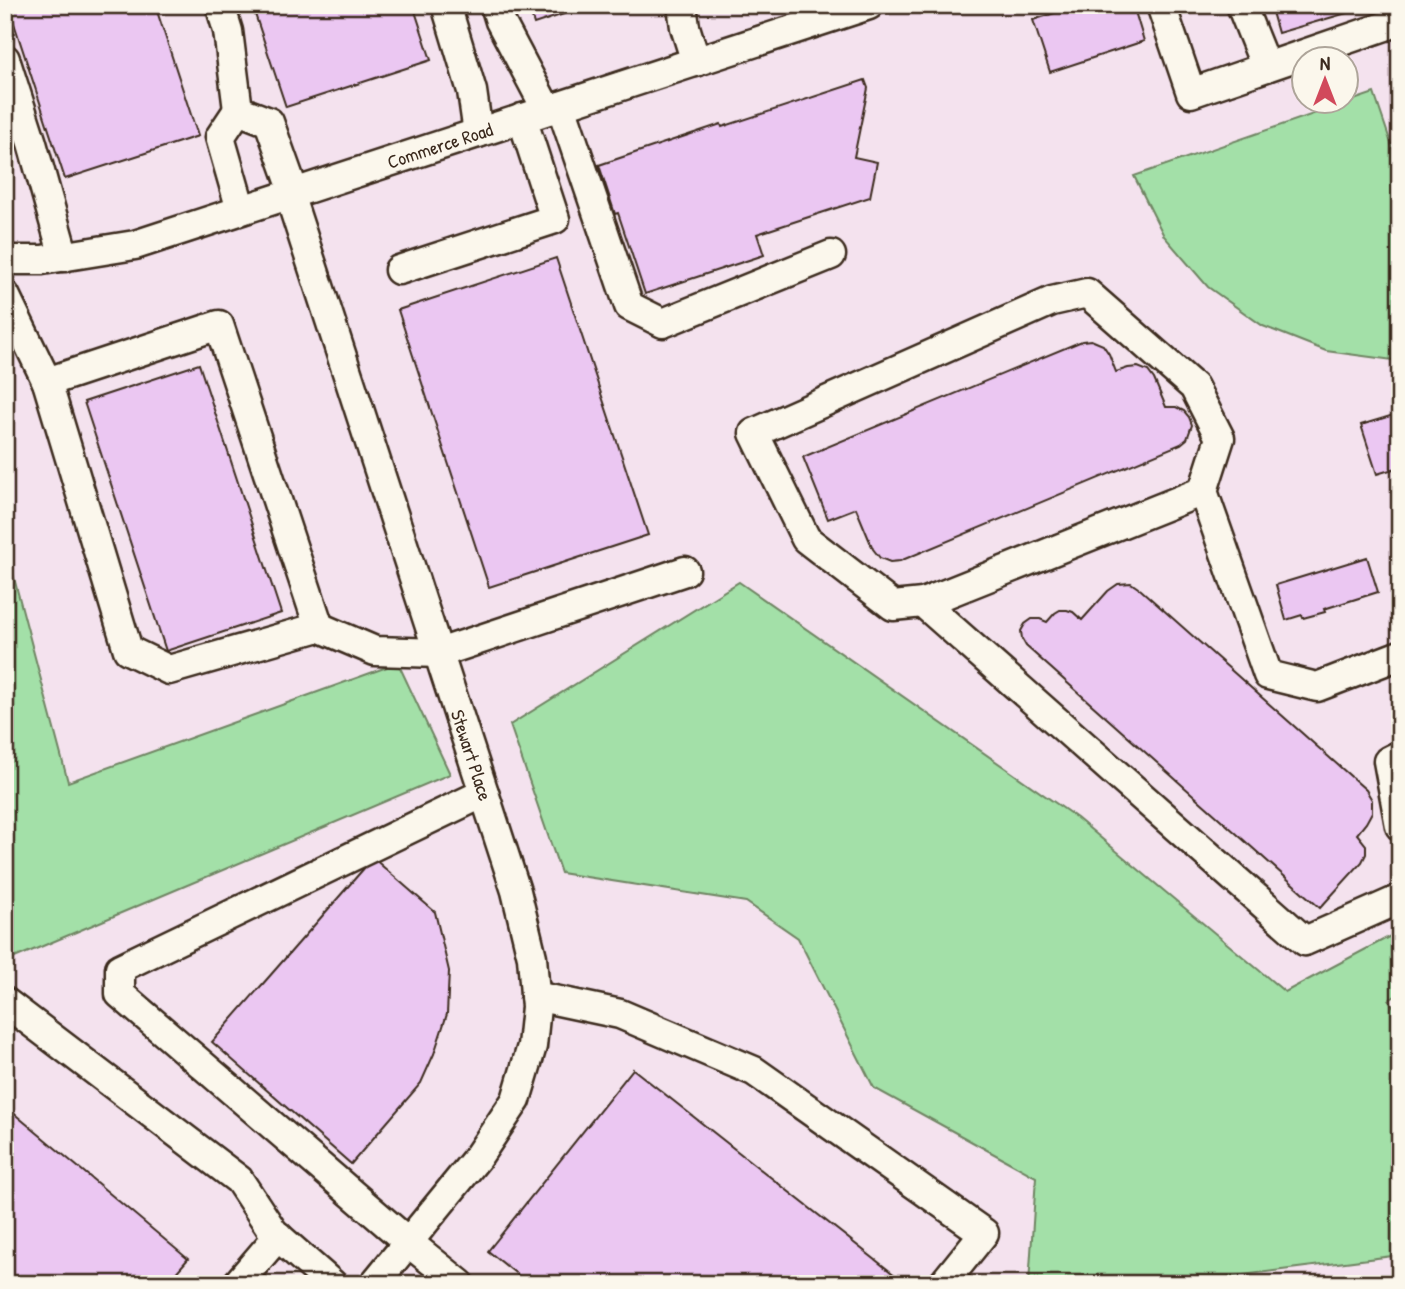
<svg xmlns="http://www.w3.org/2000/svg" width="1405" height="1289" viewBox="0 0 1405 1289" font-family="'Patrick Hand',sans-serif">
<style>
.built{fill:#f4e2ee;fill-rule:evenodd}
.green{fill:#a3e0a8;stroke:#6f8563;stroke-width:2}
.building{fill:#ebc7f2;stroke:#3b2a1e;stroke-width:2}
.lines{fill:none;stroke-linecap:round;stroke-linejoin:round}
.minor-casing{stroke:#3b2a1e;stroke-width:33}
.minor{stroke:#fbf7ec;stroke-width:28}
.labels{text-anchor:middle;stroke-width:7;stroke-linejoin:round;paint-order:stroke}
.street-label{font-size:19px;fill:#3b2a1e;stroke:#fbf7ec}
</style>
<rect width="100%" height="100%" fill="#f8eded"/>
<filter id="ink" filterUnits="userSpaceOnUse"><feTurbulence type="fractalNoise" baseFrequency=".0143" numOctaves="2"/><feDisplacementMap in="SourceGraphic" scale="14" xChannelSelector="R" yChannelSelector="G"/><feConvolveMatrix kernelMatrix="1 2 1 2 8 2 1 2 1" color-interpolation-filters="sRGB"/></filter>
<g filter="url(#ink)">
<path class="built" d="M5,5H1384L1400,57V931L1285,992L1077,818L739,582L561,873L746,902L798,938L874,1088L1036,1177L1029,1284H307L293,1271L282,1284H5ZM1304,60H1346V102H1304Z
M1400,1255V1284H1171Z"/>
<path class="green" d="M1374,93L1400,170V359L1393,360L1326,351L1263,326L1208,287L1164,236L1134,176Z
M5,544L68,782L398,663L450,774L12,959L5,954Z
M739,582L1077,818L1285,992L1400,931V993L1389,1000L1400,1016V1255L1171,1284H1029L1036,1177L874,1088L798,938L746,902L561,873L510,725Z"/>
<path class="building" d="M8,5H155L198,136L65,179Z
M252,5H413L431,60L286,107Z
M528,5H591L534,24Z
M1079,5H1133L1144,41L1050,72L1033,20Z
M1270,5H1348L1350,12L1278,33Z
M865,80L868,88L854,157L877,162L870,197L757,234L764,255L645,294L618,213L615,214L599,165L721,124L722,127Z
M556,258L648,535L489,587L398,310Z
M1091,340L1103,345L1109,354L1116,372L1128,368L1138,367L1148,371L1154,379L1166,407H1176L1184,411L1189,417L1192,425L1187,439L1181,444L900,561L890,562L880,558L873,549L856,508L828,519L803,457L1082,341Z
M199,364L281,613L166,651L84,402Z
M1400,413V467L1377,474L1361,425Z
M1367,557L1378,592L1324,609L1325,612L1303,618L1302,615L1286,620L1276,585Z
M1131,583L1141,590L1366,790L1372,800V812L1366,823L1357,834L1366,845V854L1362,862L1320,908L1026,646L1022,639L1021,631L1025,624L1032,619H1040L1047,622L1055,613L1060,610H1067L1073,612L1082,620L1108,591L1118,584Z
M373,858L435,912L449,971L447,1014L434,1054L421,1083L351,1164L212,1042Z
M633,1069L896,1276L890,1284H529L488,1251Z
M5,1106L188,1259L166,1284H5Z"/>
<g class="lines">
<g class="minor-casing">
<g id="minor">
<path d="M220,5L228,31L238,110"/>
<path d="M446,5L472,91L478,133"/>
<path d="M495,5L500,21L547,110"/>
<path d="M682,5L685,27L696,62"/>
<path d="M1161,5L1191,93L1400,21"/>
<path d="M1241,5L1266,67"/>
<path d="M5,59L32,143L64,257"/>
<path d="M561,106L629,306L663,323L831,255"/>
<path id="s1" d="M289,194L516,891L532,957L536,1007L532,1046L516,1100L477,1158L374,1284"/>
<path d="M241,210L220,137L238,110L269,122L294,192"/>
<path id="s2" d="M5,260H42L135,245L869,5"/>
<path d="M399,270L555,219L522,118"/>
<path d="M5,295L47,382L128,650L169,670L319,627L375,651L439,653L685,571"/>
<path d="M47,382L219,325L319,627"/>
<path d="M1203,491L923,603L893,606L806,539L754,433L1052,301L1087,293L1194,387L1220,438L1203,491L1268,675L1317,687L1400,655"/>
<path d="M923,603L1305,941L1400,899"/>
<path d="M1400,755L1388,761L1400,826"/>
<path d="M535,996L620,1014L754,1071L984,1233L943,1284"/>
<path d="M5,1002L239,1180L274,1233L332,1284"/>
<path d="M237,1284L278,1236"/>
<path d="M460,1284L408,1242L120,994V968L484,793"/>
</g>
</g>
<use href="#minor" class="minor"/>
</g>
</g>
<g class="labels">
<g class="street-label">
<text dy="7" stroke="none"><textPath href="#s2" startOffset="452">Commerce Road</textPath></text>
<text dy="7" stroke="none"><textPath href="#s1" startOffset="590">Stewart Place</textPath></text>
</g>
</g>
<rect width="1405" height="1289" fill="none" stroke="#fbf7ec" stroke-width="28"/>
<rect x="14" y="14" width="1377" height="1261" fill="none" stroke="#3b2a1e" stroke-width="2.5" filter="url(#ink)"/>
<g transform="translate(1325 80)"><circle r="33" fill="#fbf7ec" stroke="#aea59a" stroke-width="2"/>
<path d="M0-5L12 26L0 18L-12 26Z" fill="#d1495b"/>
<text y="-10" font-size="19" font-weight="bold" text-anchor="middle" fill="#3b2a1e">N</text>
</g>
</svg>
